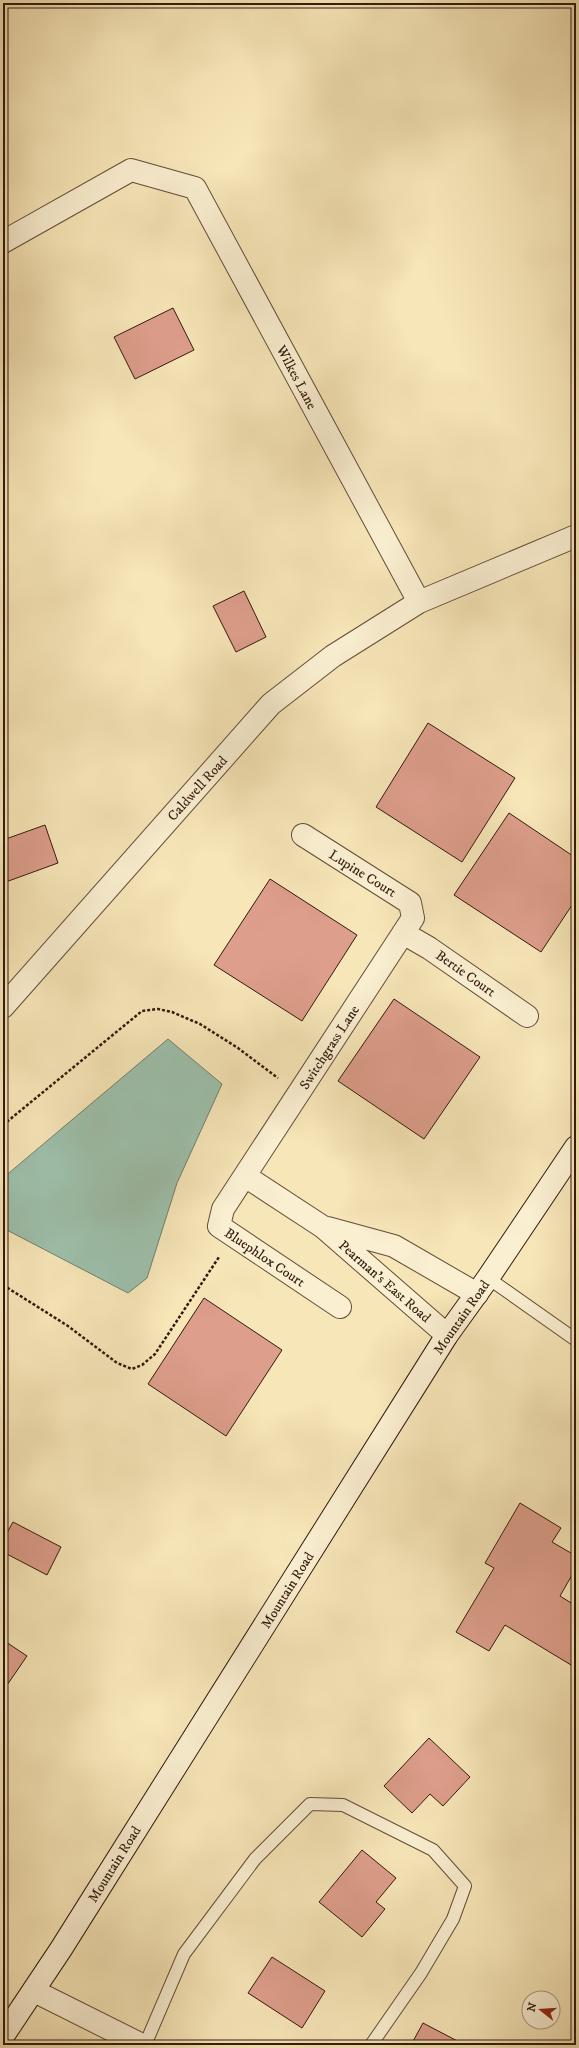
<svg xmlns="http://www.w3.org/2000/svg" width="579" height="2048" viewBox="0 0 579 2048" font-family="'IM FELL DW Pica',serif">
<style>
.water{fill:#9dc0ac;stroke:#737d6c}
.building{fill:#dd9e8b;stroke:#33190d}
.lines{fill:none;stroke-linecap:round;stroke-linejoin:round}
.service-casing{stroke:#644c38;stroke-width:14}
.minor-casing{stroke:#644c38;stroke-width:24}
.secondary-casing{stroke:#33190d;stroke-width:24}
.path{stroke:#33190d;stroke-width:2.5;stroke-dasharray:3 2;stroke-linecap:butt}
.service{stroke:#faefd1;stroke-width:12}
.minor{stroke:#faefd1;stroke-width:22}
.secondary{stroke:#faefd1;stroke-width:22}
.labels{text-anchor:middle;stroke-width:3.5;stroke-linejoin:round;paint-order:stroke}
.street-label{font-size:14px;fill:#33190d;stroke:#faefd1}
</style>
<rect width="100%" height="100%" fill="#f7e6b8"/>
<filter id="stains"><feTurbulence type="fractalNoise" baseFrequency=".005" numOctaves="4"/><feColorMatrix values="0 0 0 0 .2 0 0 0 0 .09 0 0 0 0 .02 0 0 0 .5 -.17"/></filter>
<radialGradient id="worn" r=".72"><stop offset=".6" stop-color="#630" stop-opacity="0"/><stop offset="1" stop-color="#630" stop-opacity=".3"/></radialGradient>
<path class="water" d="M168,1039L222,1084L177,1183L147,1278L128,1293L3,1228V1178Z"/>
<path class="building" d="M173,308L194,350L135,379L114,337Z
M244,591L266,637L236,652L213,606Z
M428,723L515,778L462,862L376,807Z
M509,813L576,858V899L541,952L454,895Z
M45,825L58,863L3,883V840Z
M270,879L357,935L302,1021L214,965Z
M394,999L480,1057L424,1139L338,1081Z
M204,1298L282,1350L226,1436L148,1384Z
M520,1503L561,1528L552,1542L576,1556V1568L560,1596L576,1606V1668L505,1625L489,1651L456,1632L494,1568L485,1563Z
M13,1522L61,1547L47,1575L3,1552V1540Z
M3,1640L27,1656L3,1691Z
M429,1738L470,1777L443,1806L430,1794L412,1813L384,1786Z
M362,1850L396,1878L376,1902L385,1909L362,1937L319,1902Z
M272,1957L325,1991L302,2028L248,1993Z
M423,2023L465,2045H411Z"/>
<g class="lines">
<g class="service-casing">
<path id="service" d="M488,1278L576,1340
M145,2045L184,1954L255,1859L310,1804L343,1805L433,1850L465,1886L453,1919L421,1973L371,2045"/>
</g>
<g class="minor-casing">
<path id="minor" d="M3,242L131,170L195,188L419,602L576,536
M303,835L410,903L413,918L223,1209L219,1226L340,1307
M403,933L429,948L527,1016
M3,1007L271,704L333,656L419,602
M245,1176L323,1227L447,1335
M328,1228L394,1246L477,1294
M34,1991L142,2045"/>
</g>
<g class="secondary-casing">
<path id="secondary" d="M3,2036L61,1949L447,1335L488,1278L576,1147"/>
</g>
<path class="path" d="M3,1125L142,1011L158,1009L172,1012L200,1024L238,1048L278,1078
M3,1285L68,1326L117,1363L132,1369L142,1365L155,1354L219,1257"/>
<use href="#service" class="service"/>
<use href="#minor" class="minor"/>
<use href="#secondary" class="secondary"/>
</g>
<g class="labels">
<g class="street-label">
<text transform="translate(297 377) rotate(62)" y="5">Wilkes Lane</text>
<text transform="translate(197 788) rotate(-48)" y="5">Caldwell Road</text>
<text transform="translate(363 873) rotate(32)" y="5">Lupine Court</text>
<text transform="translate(466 973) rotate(35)" y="5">Bertie Court</text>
<text transform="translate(329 1047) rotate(-57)" y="5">Switchgrass Lane</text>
<text transform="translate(265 1257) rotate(34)" y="5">Bluephlox Court</text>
<text transform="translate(385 1281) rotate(41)" y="5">Pearman's East Road</text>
<text transform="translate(461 1317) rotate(-55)" y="5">Mountain Road</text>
<text transform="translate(287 1590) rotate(-58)" y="5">Mountain Road</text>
<text transform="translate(114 1864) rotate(-58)" y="5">Mountain Road</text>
</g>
</g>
<rect width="579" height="2048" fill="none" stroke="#f7e6b8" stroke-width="16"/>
<rect x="4" y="4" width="571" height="2040" fill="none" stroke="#33190d" stroke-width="2"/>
<rect x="8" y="8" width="563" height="2032" fill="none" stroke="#33190d"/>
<g transform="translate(541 2010) rotate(287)"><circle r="19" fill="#faefd1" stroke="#aa9983"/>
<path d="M0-3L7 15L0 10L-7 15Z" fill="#8f2418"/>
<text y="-6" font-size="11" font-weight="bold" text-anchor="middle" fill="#33190d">N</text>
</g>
<rect width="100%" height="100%" filter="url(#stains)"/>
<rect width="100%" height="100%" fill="url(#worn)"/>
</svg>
